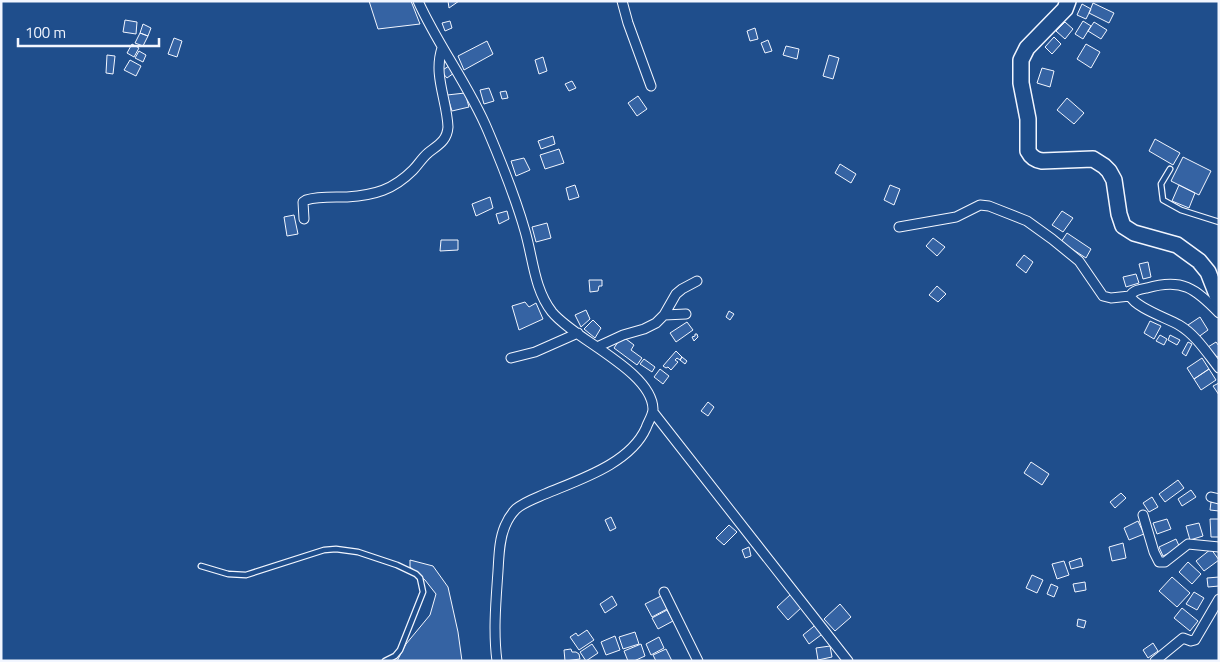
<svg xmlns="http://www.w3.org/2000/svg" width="1220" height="662" viewBox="0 0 1220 662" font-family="'Titillium Web',sans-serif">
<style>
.building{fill:#3563a3;stroke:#f2f6ff}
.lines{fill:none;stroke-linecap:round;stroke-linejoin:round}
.lane-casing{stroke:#f2f6ff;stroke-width:7}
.street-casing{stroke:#f2f6ff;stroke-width:11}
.highway-casing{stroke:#f2f6ff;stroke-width:18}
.lane{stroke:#1f4e8c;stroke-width:4.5}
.street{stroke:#1f4e8c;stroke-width:9}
.highway{stroke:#1f4e8c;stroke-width:15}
</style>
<rect width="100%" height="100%" fill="#1f4e8c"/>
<path class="building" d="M369,1H411L420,24L378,29Z
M448,1H459L449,8Z
M1093,3L1114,13L1109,23L1089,13Z
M1082,4L1091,9L1086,19L1077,15Z
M125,20L137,22L136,34L123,32Z
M450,21L452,28L445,31L442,23Z
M1083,21L1091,26L1083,39L1075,34Z
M1065,22L1073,29L1065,39L1056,31Z
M1094,22L1107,30L1101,39L1088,31Z
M143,24L151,28L148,36L140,33Z
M755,28L758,39L750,41L747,31Z
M140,33L148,36L143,46L135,43Z
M1054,37L1061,44L1052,54L1045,47Z
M174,38L182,41L177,57L168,54Z
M768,40L772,51L765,53L761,43Z
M487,41L493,54L464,70L458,56Z
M132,44L139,48L134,57L127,53Z
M1086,44L1100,52L1091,68L1077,59Z
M786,46L799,49L797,59L783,55Z
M139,51L146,55L143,62L135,58Z
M107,55L115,56L113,74L106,73Z
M829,55L839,58L833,79L823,76Z
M543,57L547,71L539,74L535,60Z
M130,60L141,66L136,76L124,70Z
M449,66L454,73L447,78L441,71Z
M1042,68L1054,71L1050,87L1037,83Z
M572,81L576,88L569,91L565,84Z
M489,88L494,101L484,104L480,90Z
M506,91L508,98L502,99L500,92Z
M465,93L469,107L452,111L447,95Z
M638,96L647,109L637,116L628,103Z
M1067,98L1084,113L1074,124L1057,110Z
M553,136L555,144L541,149L538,141Z
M1155,139L1180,153L1173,165L1149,151Z
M559,149L564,163L545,169L540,155Z
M1183,157L1211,171L1199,195L1171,181Z
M524,158L530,170L516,176L511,161Z
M840,164L856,174L851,183L835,173Z
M575,185L579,197L569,200L566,188Z
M890,185L900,189L894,205L884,200Z
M1179,185L1195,193L1189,208L1172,201Z
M490,197L493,208L476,216L472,204Z
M507,211L509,219L499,224L496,214Z
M1062,211L1073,218L1063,232L1052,225Z
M294,215L298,234L287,236L284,217Z
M547,223L551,238L536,242L532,227Z
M1067,233L1091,249L1086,258L1061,242Z
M933,238L945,247L937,256L926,246Z
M441,240H458V250L440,251Z
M1024,255L1033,262L1026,273L1016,265Z
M1148,262L1151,277L1143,279L1139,264Z
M1136,274L1139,283L1126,287L1123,277Z
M589,280H602V286H599L598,291L590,292Z
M937,286L946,294L938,302L929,295Z
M525,302L529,307L536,303L543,319L519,330L512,306Z
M586,310L590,319L581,327L575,315Z
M729,311L734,314L730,320L726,317Z
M1200,317L1208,330L1197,338L1188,325Z
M593,320L601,328L595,338L584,329Z
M1150,321L1161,326L1154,339L1144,333Z
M687,322L693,330L676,342L670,333Z
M695,334H697L698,337L694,341L692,337L695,336Z
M1160,335L1167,339L1164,345L1156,341Z
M1170,335L1180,340L1177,345L1168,340Z
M622,336L634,345L631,350L642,358L637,365L614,348Z
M1188,342L1192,344L1186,356L1182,353Z
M1216,342L1219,346V356L1215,358L1208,347Z
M676,351L682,357L680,360L677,358L675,360L678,362L671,370L668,367L666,368L663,366Z
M682,357L687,361L685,364L680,360Z
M1202,358L1209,369L1194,379L1187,368Z
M644,359L655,367L652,372L640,364Z
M660,369L669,376L663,384L654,377Z
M1209,369L1216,380L1201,390L1194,379Z
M1219,383V395L1213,386Z
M708,402L714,407L708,416L701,411Z
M1031,462L1049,474L1042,485L1024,473Z
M1178,480L1184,488L1165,502L1159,494Z
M1191,490L1196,497L1182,506L1178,499Z
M1121,493L1126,498L1115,508L1110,502Z
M1152,497L1158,507L1149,512L1143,503Z
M1211,502L1219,503V511L1210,510Z
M611,517L616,528L610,531L605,520Z
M1167,519L1171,529L1157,534L1153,523Z
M1210,519H1219V537H1211Z
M1138,521L1144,534L1129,540L1124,528Z
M1199,523L1203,536L1190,540L1186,526Z
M729,525L737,532L724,545L716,538Z
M1176,539L1180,548L1163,556L1159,547Z
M1123,543L1126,558L1112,561L1109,547Z
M749,547L751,556L745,558L742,550Z
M1211,549L1219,560L1204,571L1196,561Z
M1081,558L1083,566L1071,569L1069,562Z
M410,560L433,566L448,587L458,632L462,661H397L406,644L430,615L436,594L425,580L410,567Z
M1064,561L1069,575L1057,579L1052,564Z
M1188,562L1201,574L1192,584L1179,572Z
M1032,575L1043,580L1037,593L1026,588Z
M1172,577L1190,593L1177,607L1159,591Z
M1219,577V586L1208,587L1207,578Z
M1085,582L1086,590L1075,592L1073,584Z
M1051,584L1058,587L1054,597L1047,594Z
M1194,592L1204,598L1197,610L1186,604Z
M791,594L802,607L788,620L777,607Z
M612,596L617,605L605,613L600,604Z
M661,596L667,609L652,617L645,604Z
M840,604L851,617L835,631L824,619Z
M1182,608L1198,621L1190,631L1174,618Z
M667,610L673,621L658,629L652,618Z
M1078,619L1086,621L1084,628L1077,626Z
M818,623L825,632L809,644L803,635Z
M587,630L594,640L579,650L570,637L576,633L578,636Z
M635,632L639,644L623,649L619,637Z
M615,636L620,650L606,655L601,642Z
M659,637L664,648L651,655L646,644Z
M1153,643L1158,651L1148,658L1143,650Z
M592,644L598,653L586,661L580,652Z
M641,644L645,656L634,661H628L624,651Z
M830,646L832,657L818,660L816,648Z
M571,649L572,652H576L579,654L580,659L565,661L564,650Z
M666,649L672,661H656L653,655Z"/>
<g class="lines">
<g class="lane-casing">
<path id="lane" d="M1170,169L1161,184L1163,200L1181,210L1219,222
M201,566L228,574L246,575L324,550L336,549L358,552L397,565L416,574L420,578L423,592L400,650L395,656L385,661"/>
</g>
<g class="street-casing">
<path id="street" d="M418,1C438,46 469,85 488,131C502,164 515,196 525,231C533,258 534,289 552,312C575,340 652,371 653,409C653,415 648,422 646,428C630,464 578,480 545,494C536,498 524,502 516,509C512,513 507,521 505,526C499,540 499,556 498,571C496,600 493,632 497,661
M622,1L628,23L651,86
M304,219L303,202L306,200C318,196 334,197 347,197C375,195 393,190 413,170C418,165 422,158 428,153C438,145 447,141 448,127C447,100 433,75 442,48
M899,227L956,217L980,205L989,206L1027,221L1052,239L1079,261L1103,296L1111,298L1130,296
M1219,313C1195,288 1182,278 1147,288C1141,289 1133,290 1130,296C1136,308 1167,318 1179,325C1196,335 1207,353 1219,368
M664,315L686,314
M597,347L623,335L644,329L656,323L664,315L676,294L682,289L697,281
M511,358L535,352L578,333
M653,412L848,661
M1211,497L1219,499
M1143,515L1154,552L1159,562H1165L1188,544L1219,547
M664,592L698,661
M1155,661L1183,638L1191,641L1195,640L1219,599"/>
</g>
<g class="highway-casing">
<path id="highway" d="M1068,1L1065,9L1027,48L1021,60V83L1028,119V151C1031,157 1035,160 1042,161L1093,159L1104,166L1109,171L1114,180L1119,214L1123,226L1134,233L1177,245L1199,261L1208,272L1219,300"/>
</g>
<use href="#lane" class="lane"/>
<use href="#street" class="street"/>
<use href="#highway" class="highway"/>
</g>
<rect width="1220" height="662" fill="none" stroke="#f2f6ff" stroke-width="5"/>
<path d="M18 38v8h141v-8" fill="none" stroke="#f2f6ff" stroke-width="2.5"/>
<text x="25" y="38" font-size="15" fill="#f2f6ff" stroke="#1f4e8c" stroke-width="4" paint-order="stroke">100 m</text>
</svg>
